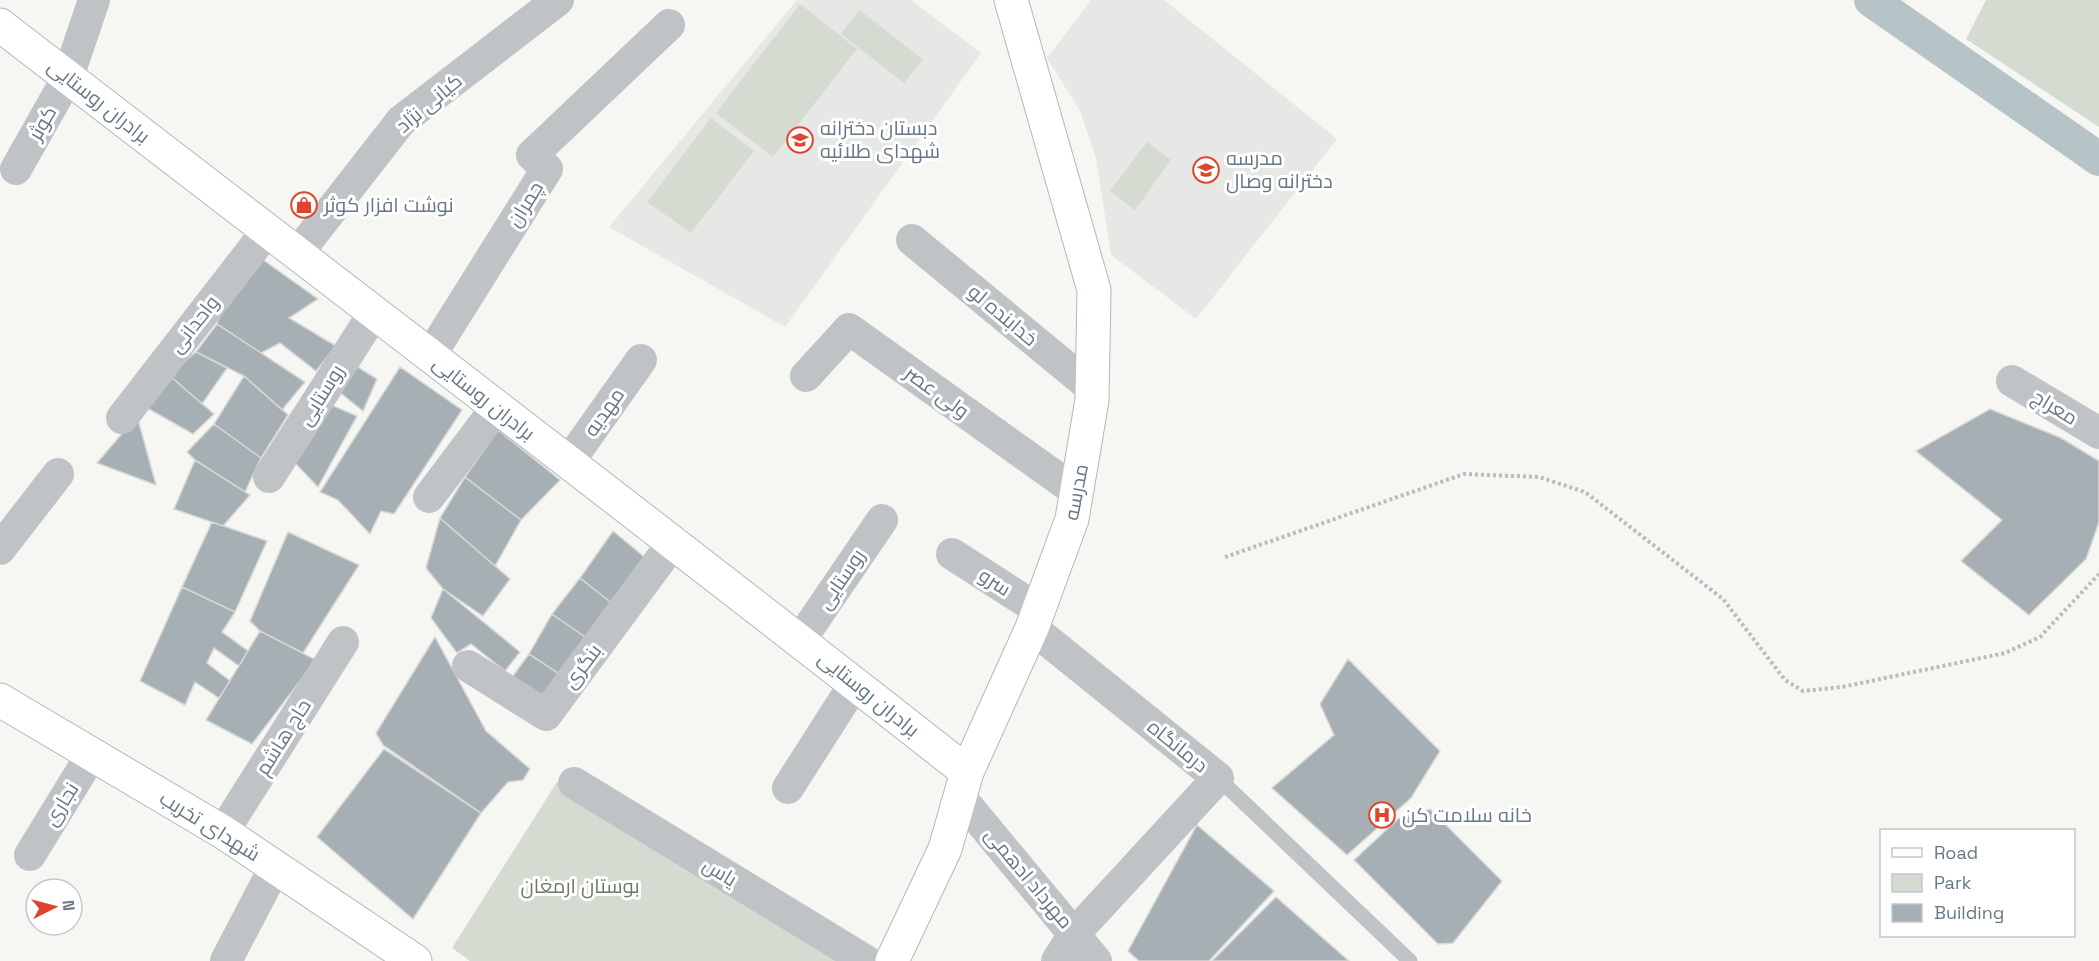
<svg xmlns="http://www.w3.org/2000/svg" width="2099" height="961" viewBox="0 0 2099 961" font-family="'Space Grotesk',Cairo,sans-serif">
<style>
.built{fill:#e7e7e6}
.green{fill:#d6dbd2}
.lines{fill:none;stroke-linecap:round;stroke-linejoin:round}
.canal{stroke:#b6c4c7;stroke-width:34}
.building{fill:#a6afb4;stroke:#d7d7d5;stroke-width:1.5}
.secondary-casing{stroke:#b1b7bb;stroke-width:35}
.path{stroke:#b9bcbe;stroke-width:4;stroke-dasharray:3 3;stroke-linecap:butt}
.lane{stroke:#bfc3c6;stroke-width:15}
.street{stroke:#bfc3c6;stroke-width:32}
.secondary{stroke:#fff;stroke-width:33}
.labels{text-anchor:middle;stroke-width:6;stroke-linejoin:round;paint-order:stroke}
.street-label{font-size:20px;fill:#667883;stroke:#fff}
.poi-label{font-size:20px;fill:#667883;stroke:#fff;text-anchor:start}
.park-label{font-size:20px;fill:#6b7a65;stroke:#fff}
</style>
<rect width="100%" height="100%" fill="#f6f6f3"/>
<path class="built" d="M797,0H911L981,53L785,327L609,227Z
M1091,0H1164L1337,139L1196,319L1111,255L1096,158L1080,111L1047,58Z"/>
<path class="green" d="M1986,0H2099V127L1966,39Z
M800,4L857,49L773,157L716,113Z
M859,10L923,59L904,83L841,34Z
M711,118L754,151L691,233L647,202Z
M1147,142L1171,160L1135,210L1110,191Z
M557,782L840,961H470L452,948Z"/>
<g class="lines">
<path class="canal" d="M1871,0L2099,159"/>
</g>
<path class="building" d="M259,257L318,299L289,318L336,346L316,371L280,343L261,353L217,324L230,286Z
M217,324L305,382L282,410L244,376L196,352Z
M196,352L227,368L202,404L169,375Z
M350,362L377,379L363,411L332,386Z
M400,367L462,410L394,514L381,511L370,534L338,500L320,492Z
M169,375L214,414L193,434L142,405Z
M244,376L288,415L261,458L214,424Z
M324,402L357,416L318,487L292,460Z
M1990,409L2061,438L2099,461V522L2086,559L2029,615L1961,561L2002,520L1916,451Z
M137,416L156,485L97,463Z
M214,424L261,458L245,492L195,460L187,452Z
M498,430L560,480L521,520L465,477Z
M195,460L250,495L223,526L174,509Z
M465,477L521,520L495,566L440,518Z
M440,518L510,579L483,616L443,589L426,568Z
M212,522L267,541L235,612L182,587Z
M613,531L649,561L618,608L580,578Z
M288,532L359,565L303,653L260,631L250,621Z
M580,578L618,608L591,641L552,614Z
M182,587L235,612L222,632L248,651L239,666L214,648L207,663L230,681L219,698L195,682L185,705L140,681Z
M443,589L520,652L505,671L471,644L457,653L431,618Z
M552,614L591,641L564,677L529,654Z
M260,631L316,660L252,744L206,720Z
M435,637L486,731L530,769L523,780L508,782L481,813L383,745L376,733Z
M529,654L564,677L544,702L513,676Z
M1348,659L1440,751L1411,798L1347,855L1272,788L1334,735L1320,704Z
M384,749L481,813L413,919L317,837Z
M1430,809L1502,881L1453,943L1438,944L1354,860L1398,819Z
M1197,825L1274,891L1209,961H1139L1128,951Z
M1276,897L1349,961H1212Z"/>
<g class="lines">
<g class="secondary-casing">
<path id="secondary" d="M0,25C323,274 647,520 967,772
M0,700L223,832L415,961
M892,961L945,849L967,772L1032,628L1072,519L1092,400L1094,290L1011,0"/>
</g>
<path class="path" d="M1225,557L1464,474L1539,477L1585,492L1723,599L1785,680L1803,691L1842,687L2005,653L2040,637L2099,574"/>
<path class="lane" d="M1218,778L1410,961"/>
<path class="street" d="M16,169L68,77L94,0
M912,240L1093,389
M297,254L401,121L558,0
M430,356L547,169L532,155L669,25
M806,376L849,329L1077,492
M2012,381L2099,433
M122,418L267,231
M568,463L641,360
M269,477L374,313
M429,497L496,408
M0,549L58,474
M952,554L1039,610
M1032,628L1218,778L1075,933L1057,961
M801,639L882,520
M468,666L546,715L672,544
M574,783L866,961
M788,788L855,683
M960,797L1096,961
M223,832L343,642
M30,855L92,754
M226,961L275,867"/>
<use href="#secondary" class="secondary"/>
</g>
<defs>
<g id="school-ring" transform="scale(1.35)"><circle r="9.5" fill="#fff" stroke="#dd452c" stroke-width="1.5"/><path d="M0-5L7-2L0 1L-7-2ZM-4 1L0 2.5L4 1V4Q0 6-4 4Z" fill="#dd452c"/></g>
<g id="shop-ring" transform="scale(1.35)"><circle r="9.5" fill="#fff" stroke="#dd452c" stroke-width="1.5"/><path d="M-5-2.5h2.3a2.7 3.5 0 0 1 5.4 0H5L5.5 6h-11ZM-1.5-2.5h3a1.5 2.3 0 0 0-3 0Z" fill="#dd452c"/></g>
<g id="hospital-ring" transform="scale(1.35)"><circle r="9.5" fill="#fff" stroke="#dd452c" stroke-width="1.5"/><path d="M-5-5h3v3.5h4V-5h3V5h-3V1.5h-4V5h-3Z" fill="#dd452c"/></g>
</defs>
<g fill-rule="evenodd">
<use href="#school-ring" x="800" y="140"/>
<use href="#school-ring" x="1206" y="170"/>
<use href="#shop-ring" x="304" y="205"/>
<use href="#hospital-ring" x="1382" y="815"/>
</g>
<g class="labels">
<g class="street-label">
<text transform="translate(99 101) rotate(38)" y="7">برادران روستایی</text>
<text transform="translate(429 103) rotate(-40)" y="7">کیانی نژاد</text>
<text transform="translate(42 123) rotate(-60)" y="7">کوثر</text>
<text transform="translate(525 204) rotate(-58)" y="7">چمران</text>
<text transform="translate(1003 315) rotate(40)" y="7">خدابنده لو</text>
<text transform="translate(194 324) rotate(-52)" y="7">واحدانی</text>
<text transform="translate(937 392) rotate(36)" y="7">ولی عصر</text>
<text transform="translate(321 395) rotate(-58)" y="7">روستایی</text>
<text transform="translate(484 398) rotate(38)" y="7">برادران روستایی</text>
<text transform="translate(2055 407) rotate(31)" y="7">معراج</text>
<text transform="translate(604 412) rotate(-55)" y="7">مهدیه</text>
<text transform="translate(1076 492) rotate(-79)" y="7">مدرسه</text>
<text transform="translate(841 579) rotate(-56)" y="7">روستایی</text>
<text transform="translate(995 582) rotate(33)" y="7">سرو</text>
<text transform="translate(582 666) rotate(-53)" y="7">بنگری</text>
<text transform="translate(869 694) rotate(39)" y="7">برادران روستایی</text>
<text transform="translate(283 737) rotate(-58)" y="7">حاج هاشم</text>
<text transform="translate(1178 746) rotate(39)" y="7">درمانگاه</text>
<text transform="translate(61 804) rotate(-58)" y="7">نجاری</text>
<text transform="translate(210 826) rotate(32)" y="7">شهدای تخریب</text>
<text transform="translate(720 872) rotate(31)" y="7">یاس</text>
<text transform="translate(1029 878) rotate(50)" y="7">مهرداد ادهمی</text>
</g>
<g class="poi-label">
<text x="820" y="135">دبستان دخترانه<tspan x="820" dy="23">شهدای طلائیه</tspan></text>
<text x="1226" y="165">مدرسه<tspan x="1226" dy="23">دخترانه وصال</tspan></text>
<text x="324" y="212">نوشت افزار کوثر</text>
<text x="1402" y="822">خانه سلامت کن</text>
</g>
<g class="park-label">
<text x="580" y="893">بوستان ارمغان</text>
</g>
</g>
<rect x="1880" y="829" width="195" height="108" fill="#ffffff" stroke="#c2c9cd" stroke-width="1.5"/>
<rect x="1892" y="848" width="30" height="9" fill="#ffffff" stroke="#c2c9cd" stroke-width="1.5"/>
<text x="1934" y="859" font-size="18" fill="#667883">Road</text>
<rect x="1892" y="874" width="30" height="18" fill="#d6dbd2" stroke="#c2c9cd" stroke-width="1.5"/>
<text x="1934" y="889" font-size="18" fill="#667883">Park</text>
<rect x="1892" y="904" width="30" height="18" fill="#a6afb4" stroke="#c2c9cd" stroke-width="1.5"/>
<text x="1934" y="919" font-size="18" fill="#667883">Building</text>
<g transform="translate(54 907) rotate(84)"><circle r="28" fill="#ffffff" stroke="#c2c9cd" stroke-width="1.5"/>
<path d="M0-4.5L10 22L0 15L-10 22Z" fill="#dd452c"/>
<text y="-9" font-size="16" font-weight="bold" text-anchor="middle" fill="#667883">N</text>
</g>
</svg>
